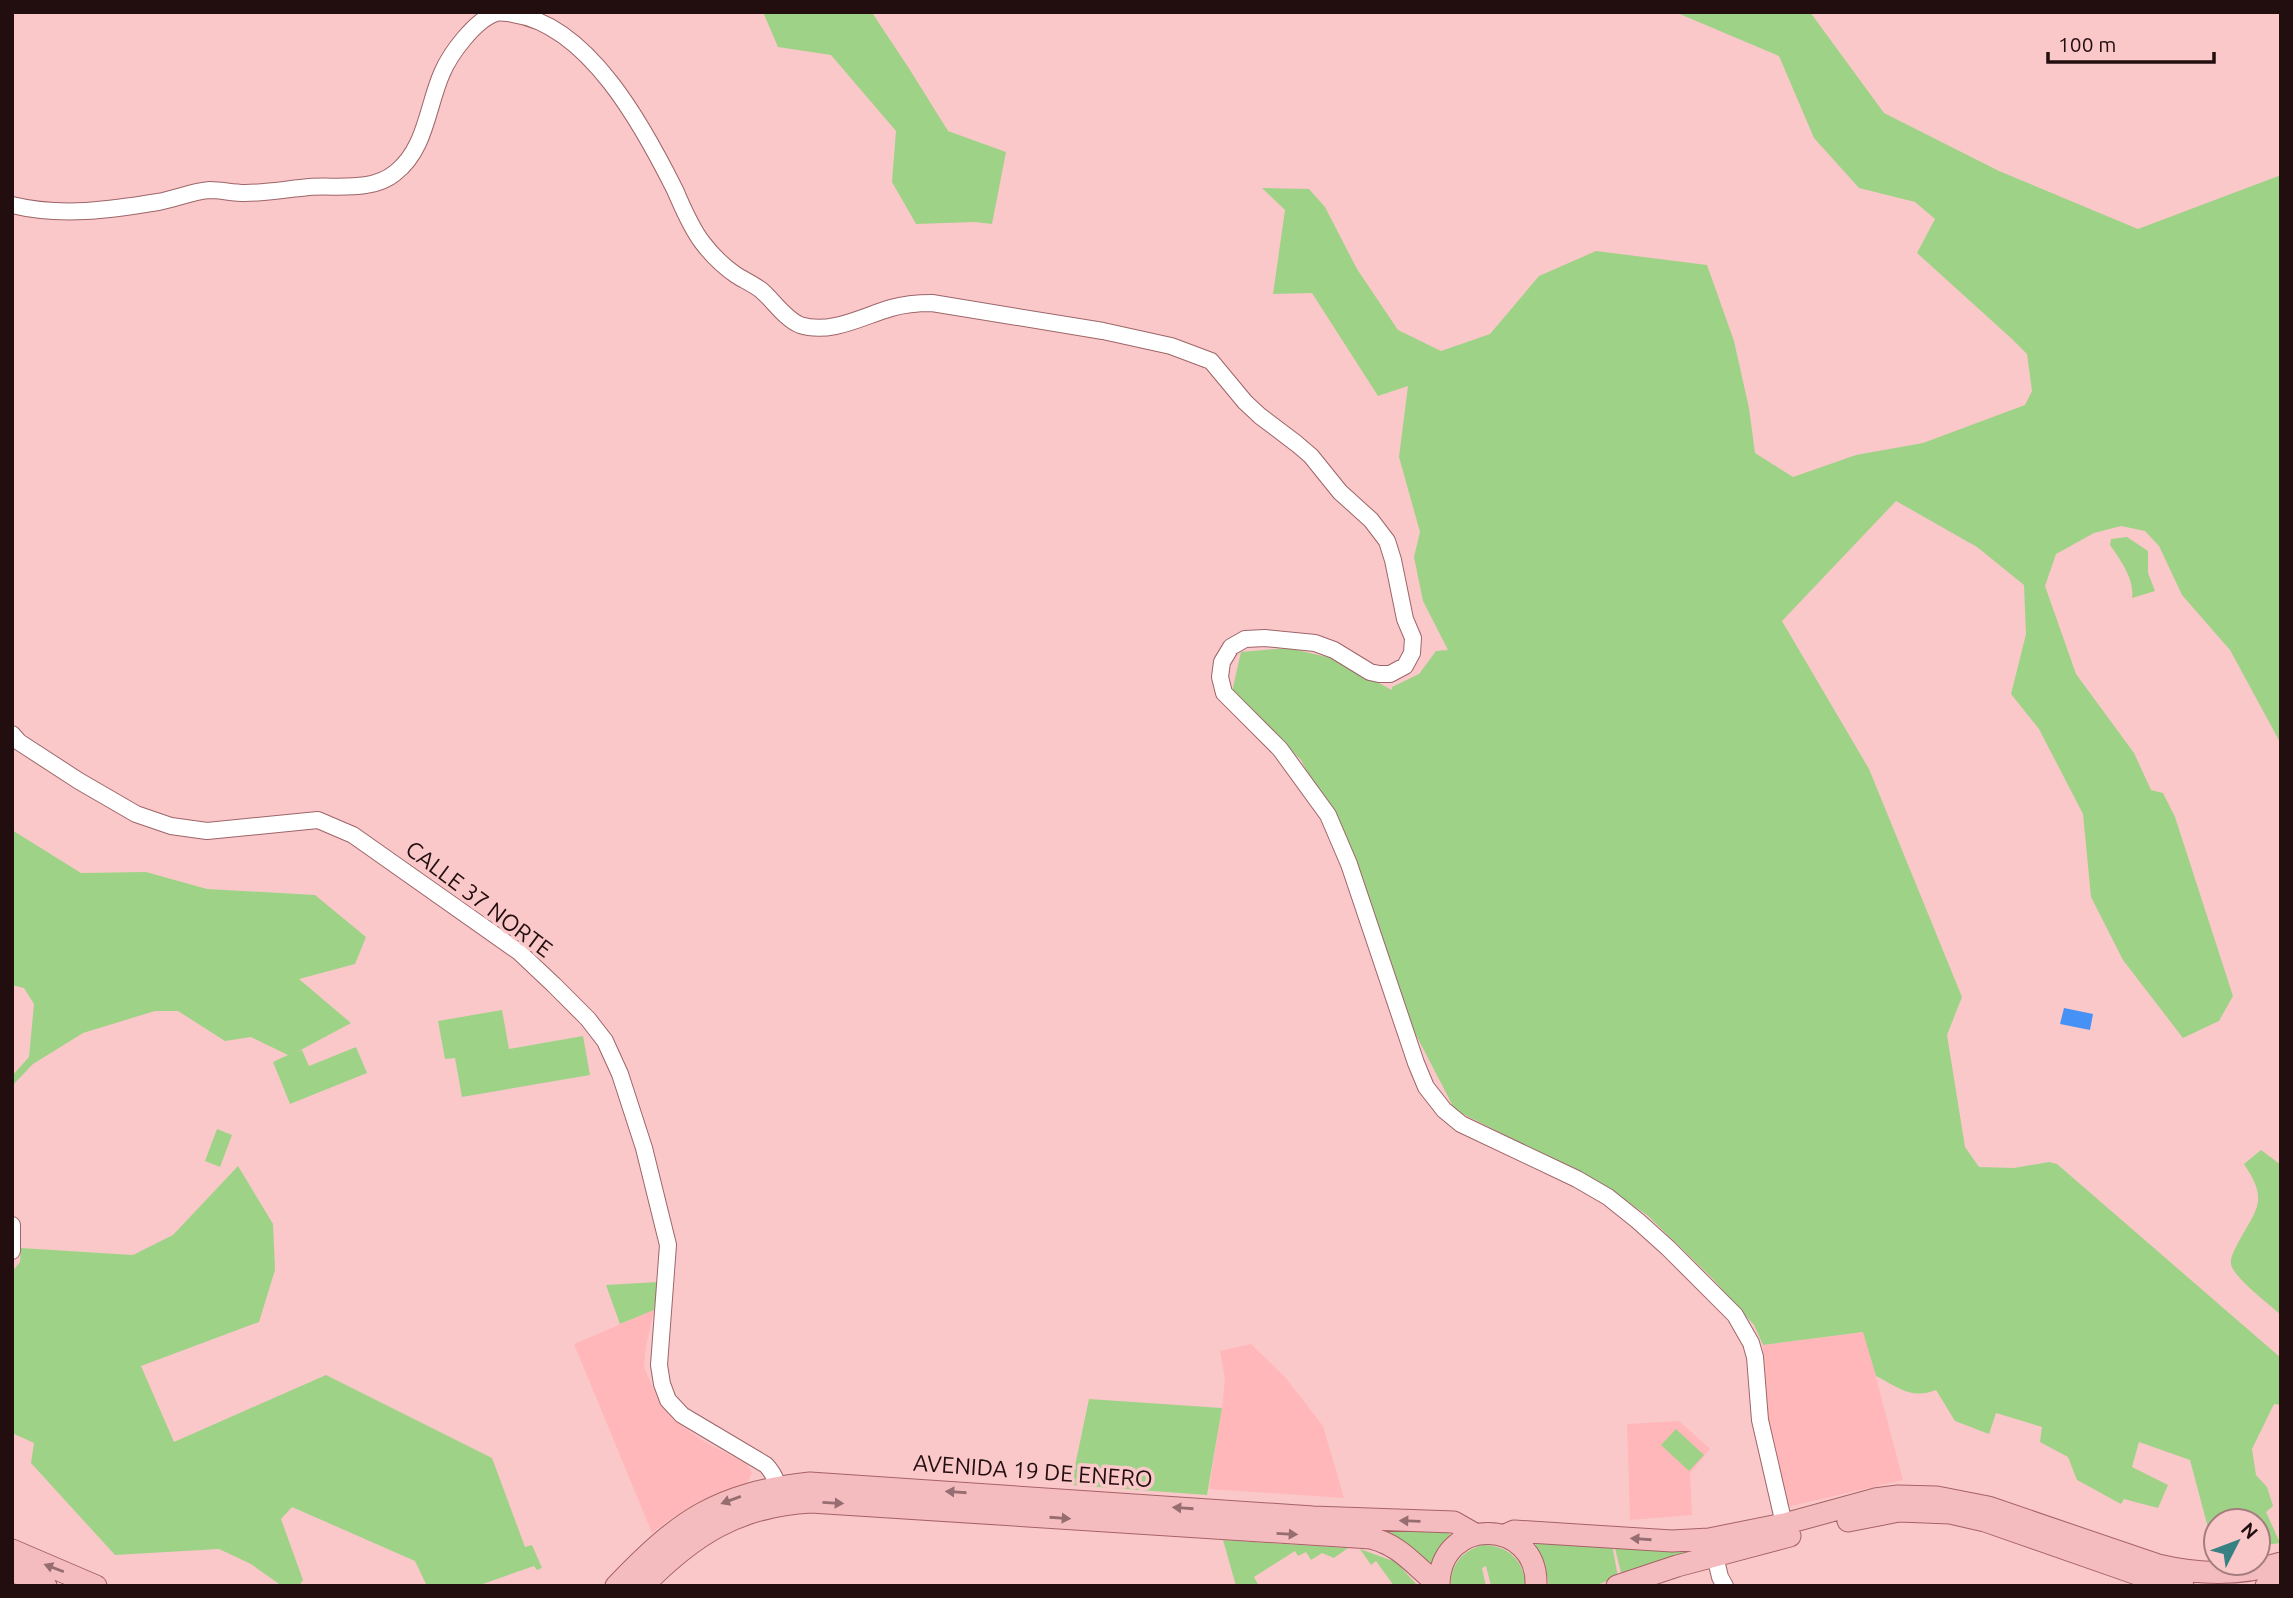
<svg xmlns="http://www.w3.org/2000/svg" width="2293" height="1598" viewBox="0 0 2293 1598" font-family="Ubuntu,sans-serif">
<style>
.built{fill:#ffb7ba}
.green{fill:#9ed287}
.water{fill:#4591f5}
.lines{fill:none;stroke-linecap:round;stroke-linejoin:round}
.minor-casing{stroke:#9d6568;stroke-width:18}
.major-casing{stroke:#a66266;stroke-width:23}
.minor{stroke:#fff;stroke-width:16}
.major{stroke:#f4bcbf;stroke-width:21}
.oneway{fill:#966d70}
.labels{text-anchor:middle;stroke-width:7;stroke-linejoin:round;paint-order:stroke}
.street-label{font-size:23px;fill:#220d0f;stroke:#fbc8ca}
</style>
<rect width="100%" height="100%" fill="#fbc8ca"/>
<path class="built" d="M654,1310L646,1346L644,1367L660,1404L672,1419L705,1442L747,1464L752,1473L747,1483L699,1502L669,1520L652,1533L574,1344Z
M1864,1332L1903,1480L1787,1507L1767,1416L1763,1369V1345Z
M1251,1344L1285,1377L1323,1426L1344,1498L1209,1489L1222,1408L1225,1379L1220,1351Z
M1679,1421L1710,1449L1690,1473L1692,1515L1630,1520L1627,1424Z"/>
<path class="green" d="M763,12L873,14L910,70L948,131L1006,152L992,224L975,222L916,224L892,182L896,131L831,55L778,47Z
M1675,12H1810L1884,113L1999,171L2138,229L2281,175V744L2230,650L2182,595L2159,546L2145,531L2121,526L2094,533L2056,554L2045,586L2076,674L2134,753L2151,790L2163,793L2175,817L2233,996L2219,1021L2183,1038L2123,960L2091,897L2083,814L2039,729L2011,694L2026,634L2024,585L1977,547L1896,501L1782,621L1869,769L1962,997L1947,1035L1965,1147L1979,1167L2014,1168L2049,1162L2057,1164L2281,1358V1405L2274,1404L2252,1449L2256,1475L2267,1487L2273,1506L2266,1512L2280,1543L2258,1546V1521H2216L2215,1554L2190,1460L2139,1442L2132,1467L2168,1485L2158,1508L2124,1499L2121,1504L2077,1480L2068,1457L2040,1442L2042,1427L1996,1413L1989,1434L1955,1421L1936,1390C1911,1400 1898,1387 1876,1376L1863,1332L1763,1345L1754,1325L1712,1278L1647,1215L1591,1178L1455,1110L1414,1031L1358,871L1301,760L1232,692L1241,652L1288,648L1332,658L1392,690V687L1419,674L1436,651L1448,650L1423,601L1414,557L1420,532L1399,457L1408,386L1378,396L1312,293L1273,294L1285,210L1262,188L1309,189L1325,207L1357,269L1398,330L1441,351L1490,334L1539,276L1596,251L1707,265L1734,341L1749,408L1755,453L1793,477L1856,455L1923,443L2025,405L2032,391L2027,354L2012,339L1917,253L1935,219L1915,202L1859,188L1814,138L1779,56Z
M2127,537L2148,551V573L2155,591L2132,598C2135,580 2120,559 2110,545L2111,539Z
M12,830L81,873L146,872L207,889L315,895L366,937L355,964L299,979L351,1023L297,1052L302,1050L309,1066L356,1047L367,1073L290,1104L273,1062L288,1055L251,1037L225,1041L178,1011H155L83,1033L33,1064L12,1086V1076L29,1057L34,1004L24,988L12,985Z
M502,1010L509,1049L583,1036L590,1075L462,1097L455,1058L445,1059L438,1021Z
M217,1129L232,1135L220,1167L205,1161Z
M2261,1150L2281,1165V1315C2270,1305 2233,1277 2231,1264C2230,1257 2235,1249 2238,1243C2257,1208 2269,1201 2244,1164Z
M238,1166L273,1224L275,1270L259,1322L141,1366L174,1442L326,1375L492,1458L525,1547L532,1545L542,1568L537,1570L534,1566L477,1586H427L415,1561L292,1507L281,1519L303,1580L299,1586H282L251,1564L219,1549L115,1555L31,1463L34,1443L12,1433V1272L20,1262L21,1248L133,1255L173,1235Z
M658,1282L654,1310L620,1324L606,1285Z
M1089,1399L1222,1408L1207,1495L1071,1485Z
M1676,1429L1704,1455L1689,1471L1661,1445Z
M787,1492L1448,1532L1452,1538L1431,1567L1400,1543Z
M1778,1532L1622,1577L1614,1544Z
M1223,1540L1348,1548L1334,1558L1322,1553L1311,1560L1306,1552L1298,1556L1295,1551L1254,1577L1259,1586H1236Z
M1536,1540L1612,1544L1618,1577L1594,1586H1549L1545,1563L1536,1546Z
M1483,1545C1508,1545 1525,1561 1525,1586H1491L1486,1566L1482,1568L1486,1586H1451C1450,1565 1463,1550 1483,1545Z
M1360,1549L1396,1562L1418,1586H1394L1376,1561L1371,1565Z"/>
<path class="water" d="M2064,1008L2093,1014L2090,1030L2060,1024Z"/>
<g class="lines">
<g class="minor-casing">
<path id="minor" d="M12,205C61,217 109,210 158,202C175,199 193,191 210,190C221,190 233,193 245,193C266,193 288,189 309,187C337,185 372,192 395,173C426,149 427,107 442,73C450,54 475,20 496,13C500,12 509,13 513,14C589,25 644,128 675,190C683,208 690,226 702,242C711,254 723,266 736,275C744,280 753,284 761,290C773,300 785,319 800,325C831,335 863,316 891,308C905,304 918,303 932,303L1103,331L1171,346L1211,361L1245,402L1260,416L1297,444L1311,456L1340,492L1371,520L1387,541L1393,560L1405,619L1413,638L1412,653L1405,666L1390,674H1379L1370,672L1334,650L1315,643L1265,638L1245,639L1231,647L1222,662L1220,677L1224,693L1280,749L1328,815L1349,864L1416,1063L1426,1087L1444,1110L1461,1124L1577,1179L1608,1197L1638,1221L1668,1248L1735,1315L1751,1343L1755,1357L1760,1420L1784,1524
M12,734L19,742L79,781L136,814L171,826L207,831L318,820L353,835L519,952L554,985L588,1019L605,1041L620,1074L644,1148L668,1245L659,1365L662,1384L668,1400L682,1415L766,1465C775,1475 778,1483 778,1496
M12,1225V1251
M1715,1556L1720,1577L1725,1586"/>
</g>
<g class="major-casing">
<path id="major" d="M1848,1521L1899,1511L1950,1513L1985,1521L2154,1580L2183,1586
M1503,1536L1514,1531L1672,1541L1709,1539L1784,1524L1875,1499L1898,1496L1937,1497L1988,1507L2158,1565C2200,1575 2240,1576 2281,1563
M12,1550L96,1586
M12,1571L46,1586
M616,1586C679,1520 717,1493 810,1483L1313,1517L1454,1522L1475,1534
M643,1586C693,1535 738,1506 811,1502L1371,1538C1402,1546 1414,1566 1439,1585
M1439,1586C1439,1514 1539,1518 1536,1586
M1617,1586L1677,1566L1790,1536
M2266,1586L2281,1582"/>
</g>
<use href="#minor" class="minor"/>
<use href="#major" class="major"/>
</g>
<defs><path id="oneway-solid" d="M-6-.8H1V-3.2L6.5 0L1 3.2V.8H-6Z" transform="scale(1.75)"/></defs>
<g class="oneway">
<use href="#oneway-solid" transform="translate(956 1492) rotate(-176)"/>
<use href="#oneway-solid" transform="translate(731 1500) rotate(160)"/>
<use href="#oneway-solid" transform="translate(833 1503) rotate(3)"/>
<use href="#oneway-solid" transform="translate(1183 1508) rotate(-176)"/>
<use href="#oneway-solid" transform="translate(1060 1518) rotate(4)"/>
<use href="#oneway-solid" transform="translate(1410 1521) rotate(-178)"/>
<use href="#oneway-solid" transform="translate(1287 1534) rotate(3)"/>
<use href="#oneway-solid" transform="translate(1641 1539) rotate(-176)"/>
<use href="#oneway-solid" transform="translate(54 1568) rotate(-159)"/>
</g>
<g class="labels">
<g class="street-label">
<text transform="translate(479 899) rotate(37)" y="8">CALLE 37 NORTE</text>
<text transform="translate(1033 1471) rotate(4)" y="8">AVENIDA 19 DE ENERO</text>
</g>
</g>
<rect width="2293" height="1598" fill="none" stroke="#220d0f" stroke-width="28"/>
<g transform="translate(2237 1542) rotate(48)"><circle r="33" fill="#fbc8ca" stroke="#a47d7f" stroke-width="2"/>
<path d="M0-5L12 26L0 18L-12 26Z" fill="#388182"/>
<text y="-10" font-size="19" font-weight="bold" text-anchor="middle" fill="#220d0f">N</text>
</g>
<path d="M2048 52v10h166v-10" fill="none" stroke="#220d0f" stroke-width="3.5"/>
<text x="2058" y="52" font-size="21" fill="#220d0f" stroke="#fbc8ca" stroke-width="5" paint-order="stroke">100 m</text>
</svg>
